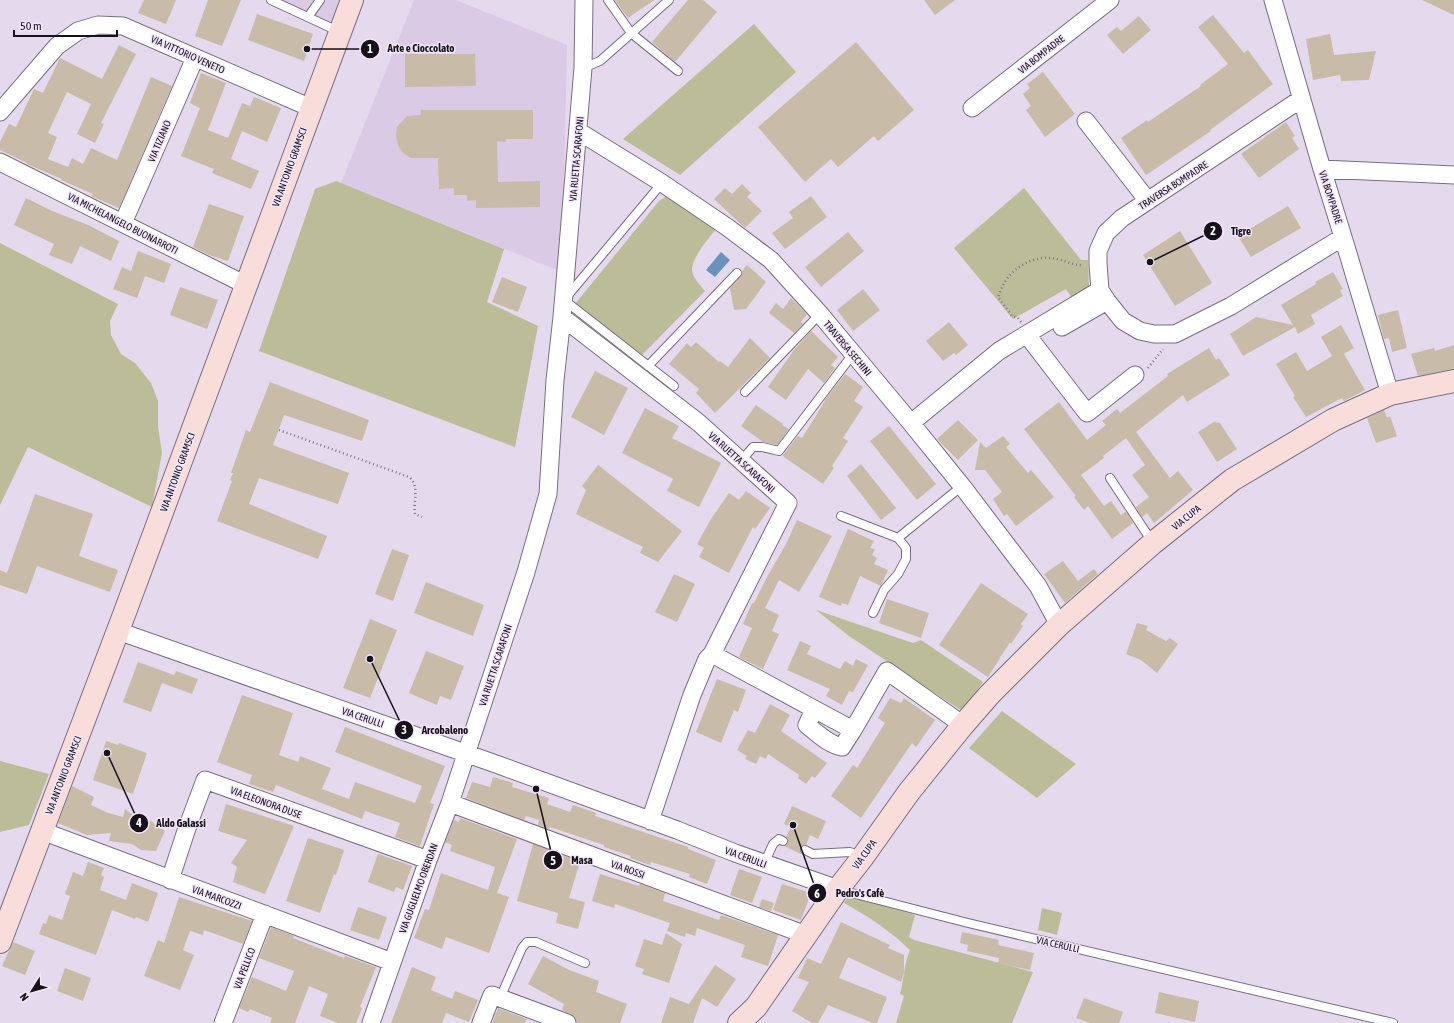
<svg xmlns="http://www.w3.org/2000/svg" width="1454" height="1023" viewBox="0 0 1454 1023" font-family="'Asap Condensed',sans-serif">
<style>
.built{fill:#dacae6}
.green{fill:#babd98}
.water{fill:#6992bd}
.building{fill:#c8bba8}
.lines{fill:none;stroke-linecap:round;stroke-linejoin:round}
.lane-casing{stroke:#796e80;stroke-width:10}
.street-casing{stroke:#796e80;stroke-width:19}
.secondary-casing{stroke:#796e80;stroke-width:24}
.path{stroke:#7e7684;stroke-width:2.5;stroke-dasharray:1 3;stroke-linecap:butt}
.lane{stroke:#fff;stroke-width:8}
.street{stroke:#fff;stroke-width:17}
.secondary{stroke:#f8dddb;stroke-width:22}
.labels{text-anchor:middle;stroke-width:3;stroke-linejoin:round;paint-order:stroke}
.street-label{font-size:10px;fill:#161219;stroke:#f2e6fb}
.leader{fill:none;stroke:#161219;stroke-width:1.5}
.callout-dot{fill:#161219;stroke:#f2e6fb;stroke-width:1.5}
.mark-label{font-size:12px;text-anchor:middle;font-weight:bold;fill:#fff}
.callout-label{font-size:11px;text-anchor:middle;font-weight:bold;fill:#161219;stroke:#f2e6fb;stroke-width:3;stroke-linejoin:round;paint-order:stroke}
</style>
<rect width="100%" height="100%" fill="#e5d9ee"/>
<path class="built" d="M277,0H344L334,24Z
M414,0H456L567,45L562,272L341,183Z"/>
<path class="green" d="M754,24L796,72L680,175L623,139Z
M336,181L504,249L487,302L538,326L515,447L259,351L315,189Z
M1024,188L1081,260H1088L1089,288L1072,298L1066,289L1013,319L954,248Z
M670,194L719,225C711,236 693,255 692,269C692,277 700,285 705,291L642,355L575,304L659,201Z
M0,243L118,304L110,321L111,335L121,354L135,363L151,383L158,401V426L162,453L152,507L28,447L0,505Z
M816,610L913,643L921,640L983,682L962,711L849,636Z
M1002,711L1076,764L1037,798L969,748Z
M0,761L49,774L29,825L0,832Z
M849,895L915,915L909,937L914,940L1033,972L1012,1023H896L904,996L900,994C904,980 904,964 910,950C890,931 868,916 844,903Z
M1042,908L1062,913L1057,935L1038,930Z"/>
<path class="water" d="M721,252L730,260L715,277L706,270Z"/>
<path class="building" d="M144,0H176L166,24L138,13Z
M208,0H241L222,46L195,36Z
M615,0H654L628,18Z
M688,0H703L717,12L675,62L652,42Z
M924,0H955L935,15Z
M1422,0H1454V15Z
M257,14L313,34L304,61L248,40Z
M1213,15L1244,53L1248,50L1273,84L1210,130L1211,131L1146,175L1121,138L1147,120L1148,122L1201,86L1200,85L1228,64L1198,27Z
M1139,16L1151,30L1123,54L1107,35L1117,27L1121,31Z
M1330,34L1334,55L1376,51L1369,80L1341,81L1340,75L1313,80L1306,39Z
M856,42L914,110L878,141L874,136L838,167L831,159L805,182L758,127Z
M119,45L136,54L101,123L104,124L95,143L77,134L91,104L67,92L48,133L57,137L48,159L68,167L72,158L83,164L91,148L117,160L151,77L172,86L119,208L91,196L93,194L61,180L62,179L27,164V163L0,150V142L9,124L16,127L34,89L43,93L60,58L102,79Z
M405,54H475L476,86L405,87Z
M1043,72L1075,114L1045,137L1026,110L1031,106L1023,94L1030,88L1027,84Z
M201,73L226,83L208,130L228,138L242,103L250,106L254,97L281,108L267,142L242,131L231,159L259,171L251,189L212,173L214,169L181,156L200,108L190,103Z
M421,110H533V139H506V142L497,141L498,182L540,181V207L476,208V200L467,201V195H454V188L439,189L438,158H411L403,153L398,145L396,136L397,127L407,116L421,115Z
M1286,122L1295,136L1292,138L1299,149L1259,178L1241,154Z
M742,184L751,193L747,197L762,211L745,228L714,199L725,188L732,194Z
M811,196L827,217L785,249L772,233L793,218L789,212Z
M26,198L52,211L88,225L119,241L111,261L80,246L72,264L49,255L54,244L14,225Z
M209,204L244,216L228,261L209,255L193,247Z
M1288,206L1301,228L1251,257L1238,236Z
M1180,231L1212,283L1175,306L1143,255Z
M848,232L864,251L821,287L805,267Z
M138,251L171,264L164,283L145,276L137,298L113,289L122,267L131,271Z
M747,265L766,282L746,309L734,310L730,288L741,276L742,271Z
M1333,272L1343,289L1340,290L1343,296L1311,315L1315,324L1298,334L1295,327L1243,356L1230,334L1256,317L1293,325L1281,305L1316,284L1315,282Z
M502,277L527,287L518,312L492,302Z
M180,287L218,300L207,329L170,315Z
M863,289L880,310L853,331L837,310Z
M791,298L807,314L801,322L803,324L794,333L769,313L776,303L783,309Z
M1398,310L1407,348L1392,352L1389,338L1384,339L1378,315Z
M949,322L968,345L956,355L954,353L943,361L926,341Z
M1341,325L1354,348L1344,354L1365,390L1344,401L1342,398L1306,417L1293,397L1295,396L1276,364L1296,352L1307,371L1332,356L1321,337Z
M811,331L838,357L831,365L835,368L824,383L808,369L786,400L768,387L794,350Z
M750,338L770,358L715,413L696,393L699,389L669,364L687,343L691,347L696,342L719,362L720,361L728,367Z
M1454,345V369L1418,376L1411,354L1434,348L1435,351Z
M1209,348L1216,360L1219,358L1230,375L1187,402L1183,395L1136,432L1170,478L1178,471L1193,490L1154,523L1147,513L1142,517L1136,507L1149,497L1132,475L1145,465L1126,438L1103,456L1104,458L1081,475L1104,506L1111,501L1121,515L1125,512L1127,513L1133,523L1112,539L1088,506L1084,510L1074,497L1076,496L1024,429L1059,402L1087,440L1106,425L1102,421L1117,409L1120,413L1168,376L1167,374Z
M595,371L628,388L604,435L571,417Z
M845,374L863,387L854,401L863,407L843,438L848,441L832,466L834,468L823,484L784,457L783,455L798,436L802,438L825,401H824Z
M270,382L369,420L362,441L284,415L273,445L349,473L338,504L259,478L249,504L327,536L318,559L217,521L232,481L230,480L233,473H231L246,430L250,432Z
M756,405L783,424L782,425L789,429L777,445L763,442L741,426Z
M645,408L679,426L672,438L721,463L699,507L667,491L673,479L622,453Z
M1384,410L1387,418L1390,416L1397,436L1376,443L1367,418Z
M958,420L978,440L958,460L937,439Z
M1214,422L1220,423L1237,449L1217,462L1198,432Z
M889,426L936,484L917,500L870,441Z
M1003,436L1010,444L1006,447L1028,473L1031,470L1054,497L1016,526L1007,514L1004,516L993,499L1002,492L985,470H975L980,442L986,448Z
M861,464L896,508L881,520L847,476Z
M598,465L682,531L658,562L640,553L643,547L576,514L586,490L582,486Z
M746,491L770,508L755,529L753,527L729,573L699,557L704,548L697,544L711,519L729,493L739,500Z
M35,494L93,514L79,556L118,570L110,592L37,566L27,594L0,585V570L7,573Z
M797,520L832,536L799,592L779,580L765,608L779,615L772,631L779,634L763,669L739,657L752,628L743,624L752,603H754L766,579L786,544Z
M848,529L874,541L870,548L875,549L872,555L877,558L874,564L888,570L881,586L860,576L848,605L842,603L841,606L819,597Z
M392,549L409,555L393,601L375,594Z
M1063,561L1078,581L1094,569L1098,574L1065,603L1044,574Z
M674,574L695,584L677,622L655,612Z
M426,582L484,605L473,636L414,613Z
M981,583L1028,614L1021,624L1023,626L1011,644L1010,642L988,677L939,645Z
M887,599L929,613L921,638L879,623Z
M370,619L397,630L370,698L343,688Z
M1137,623L1148,626L1146,630L1166,641L1170,638L1178,644L1157,673L1141,660L1126,654Z
M800,641L811,646L807,654L840,669L845,661L853,666L856,659L868,665L853,692L849,691L842,705L826,696L830,689L787,670Z
M426,651L464,666L451,700L440,696L437,705L409,693Z
M138,662L174,675L176,671L198,679L192,694L162,683L151,712L123,702Z
M717,679L746,690L738,712L734,710L721,743L696,732Z
M242,695L293,713L279,755L298,762L300,756L331,768L322,789L349,799L355,782L415,803L422,786L335,752L345,727L445,766L430,803L434,804L420,846L395,837L400,823L365,811L362,819L276,785L273,792L249,784L252,775L217,762Z
M890,698L901,703L904,698L935,720L916,747L912,743L861,818L831,796L853,765L857,768L885,723L878,718Z
M770,704L790,715L781,731L827,763L815,778L812,776L806,784L798,778L799,775L768,754L766,759L760,756L756,764L745,759L747,756L737,750L748,730L755,733Z
M106,741L118,745L119,743L147,753L133,794L93,780Z
M493,777L513,783L512,787L549,798L547,804L570,812L573,805L596,813L595,816L688,847V849L716,860L707,884L689,877L690,874L651,862L650,865L630,858L631,856L604,847V845L550,827L549,829L538,825L539,820L526,816L524,820L466,798L472,782L490,787Z
M72,786L94,797L91,805L108,813L123,817L125,809L137,818L148,819L165,831L156,851L141,850L132,844L109,841L111,833L87,835L58,823Z
M226,804L294,826L265,894L233,882L237,867L231,863L247,840L218,831Z
M792,806L826,821L818,839L810,835L806,845L800,847V851L801,854L784,846L788,843V840L786,837L791,827L784,824Z
M460,818L517,839L497,893L509,897L489,953L446,937L442,949L414,938L425,909L429,910L441,873L488,890L495,867L450,851L452,845L445,842L454,820L459,822Z
M308,838L344,850L336,875L334,874L320,913L286,901Z
M533,844L580,862L569,898L585,902L578,929L556,923L558,913L517,901Z
M378,854L412,866L403,890L396,887L394,892L368,882Z
M88,862L104,868L101,875L104,877L100,890L126,900L132,883L158,893L148,922L136,917L135,919L112,910L96,955L39,934L43,923L46,924L49,915L62,920L70,896L65,894L73,872L83,876Z
M739,869L762,877L752,903L730,895Z
M600,874L639,886L640,884L665,893L663,901L719,920L721,915L778,935L768,966L741,957L745,945L697,928L695,936L686,933L685,937L667,931L670,923L615,904L614,908L592,901Z
M782,884L811,893L801,920L773,910Z
M179,897L252,921L243,944L204,930L203,935L190,931L183,950L194,955L180,990L144,976L158,940L164,943Z
M762,899L774,903L771,911L759,907Z
M358,907L387,917L379,940L350,930Z
M841,922L890,945L888,948L904,955V972L901,982L848,957L839,978L887,997L877,1023H873L828,1005L818,1023H812L792,1011L809,982L798,978L807,958L821,964Z
M271,927L294,936L293,938L344,958L345,956L376,967L360,1007L362,1008L356,1023H338L320,1016L328,994L309,986L295,1023H270L272,1018L250,1009L248,1012L239,1008L252,977L286,991L294,971L259,958Z
M962,932L999,940L998,945L1034,953L1030,970L998,963L999,958L967,951L968,945L960,943Z
M666,933L682,944L669,983L642,974L644,969L635,966L644,939L662,945Z
M13,942L35,951L25,975L2,966Z
M543,956L569,970L599,981L596,992L627,1004L620,1023H577L574,1016L562,1010L564,1004L528,984Z
M715,965L736,979L717,1007L702,998L693,1023H661L670,997L689,1004Z
M412,967L436,977L431,990L452,999L455,991L478,1000L469,1022L446,1013L442,1023H391Z
M65,968L91,978L83,1001L57,991Z
M1159,992L1199,1001L1195,1022L1155,1013Z
M1084,998L1123,1012L1119,1023H1090L1076,1018Z
M498,1008L527,1019L525,1023H492Z"/>
<g class="lines">
<g class="lane-casing">
<path id="lane" d="M271,0L340,32
M608,0L631,33L678,71
M308,17L320,0
M583,68L600,61L669,0
M662,183L564,300L674,386
M648,366L737,273
M745,392L820,314
M741,461L753,447H762L779,451L853,354
M1110,478L1153,543
M841,516L898,538L906,548V559L898,574L884,590L873,613
M898,538L962,486
M805,850L813,854L850,852L862,857
M764,864L773,844L779,839L783,841
M840,890L968,923L1393,1023
M500,998L522,948L527,942H536L585,963"/>
</g>
<g class="street-casing">
<path id="street" d="M1273,0L1322,169L1343,237L1390,394
M1301,99L1122,218L1106,233L1098,251V264L1100,290L1107,301L1123,321L1140,331L1154,334H1175L1231,306L1343,237
M972,108L1110,0
M0,112L57,46L78,31L98,25L123,26L311,108
M1086,121L1148,201
M578,131L662,183L727,227L771,260L820,314L911,423L962,486L1038,586L1059,625
M0,162L246,285
M1322,169L1454,175
M123,223L195,58
M562,317L699,423L788,503L712,654L707,659L692,695L650,821
M1062,327L1107,301
M1027,335L1087,413L1135,375
M911,423L999,351L1100,290
M118,631L496,764L677,830L735,853L838,889
M712,654L853,730L842,747C829,745 817,733 807,725L814,710
M853,730L887,671L963,725
M450,803L806,935
M42,831L392,962
M170,880L186,831L205,780L428,860
M223,1023L265,914
M371,1023L428,860L450,803L526,572L548,494L555,380L562,317L583,68L584,0
M481,1023L492,995L567,1023"/>
</g>
<g class="secondary-casing">
<path id="secondary" d="M0,942L125,612L352,0
M739,1023L756,1007L838,889L862,858L909,792L963,725L990,694L1059,625L1153,543L1232,480L1333,420L1390,394L1454,381"/>
</g>
<path class="path" d="M1021,322L1018,318L1012,316L998,297C1000,292 1002,287 1004,283C1015,265 1037,254 1057,259C1068,261 1073,266 1084,265
M1148,368L1163,349
M279,430L409,477C420,486 413,501 415,514L422,517"/>
<use href="#lane" class="lane"/>
<use href="#street" class="street"/>
<use href="#secondary" class="secondary"/>
</g>
<g class="labels">
<g class="street-label">
<text transform="translate(188 54) rotate(24)" y="4">VIA VITTORIO VENETO</text>
<text transform="translate(1041 54) rotate(-38)" y="4">VIA BOMPADRE</text>
<text transform="translate(159 141) rotate(-67)" y="4">VIA TIZIANO</text>
<text transform="translate(576 159) rotate(-85)" y="4">VIA RUETTA SCARAFONI</text>
<text transform="translate(289 167) rotate(-70)" y="4">VIA ANTONIO GRAMSCI</text>
<text transform="translate(1173 185) rotate(-33)" y="4">TRAVERSA BOMPADRE</text>
<text transform="translate(1331 197) rotate(72)" y="4">VIA BOMPADRE</text>
<text transform="translate(123 223) rotate(27)" y="4">VIA MICHELANGELO BUONARROTI</text>
<text transform="translate(848 348) rotate(50)" y="4">TRAVERSA SECHINI</text>
<text transform="translate(742 462) rotate(42)" y="4">VIA RUETTA SCARAFONI</text>
<text transform="translate(177 472) rotate(-70)" y="4">VIA ANTONIO GRAMSCI</text>
<text transform="translate(1186 517) rotate(-39)" y="4">VIA CUPA</text>
<text transform="translate(495 665) rotate(-72)" y="4">VIA RUETTA SCARAFONI</text>
<text transform="translate(363 717) rotate(19)" y="4">VIA CERULLI</text>
<text transform="translate(63 775) rotate(-69)" y="4">VIA ANTONIO GRAMSCI</text>
<text transform="translate(266 802) rotate(20)" y="4">VIA ELEONORA DUSE</text>
<text transform="translate(864 854) rotate(-54)" y="4">VIA CUPA</text>
<text transform="translate(746 857) rotate(20)" y="4">VIA CERULLI</text>
<text transform="translate(628 869) rotate(20)" y="4">VIA ROSSI</text>
<text transform="translate(418 888) rotate(-70)" y="4">VIA GUGLIELMO OBERDAN</text>
<text transform="translate(217 897) rotate(20)" y="4">VIA MARCOZZI</text>
<text transform="translate(1058 944) rotate(13)" y="4">VIA CERULLI</text>
<text transform="translate(244 968) rotate(-69)" y="4">VIA PELLICO</text>
</g>
</g>
<path class="leader" d="M307 49L370 49M1150 262L1213 231M370 659L404 730M107 753L139 823M536 789L553 860M793 825L817 893"/>
<g class="callout-dot">
<circle cx="307" cy="49" r="4"/>
<circle cx="1150" cy="262" r="4"/>
<circle cx="370" cy="659" r="4"/>
<circle cx="107" cy="753" r="4"/>
<circle cx="536" cy="789" r="4"/>
<circle cx="793" cy="825" r="4"/>
<circle cx="370" cy="49" r="10"/>
<circle cx="1213" cy="231" r="10"/>
<circle cx="404" cy="730" r="10"/>
<circle cx="139" cy="823" r="10"/>
<circle cx="553" cy="860" r="10"/>
<circle cx="817" cy="893" r="10"/>
</g>
<g class="mark-label">
<text x="370" y="53">1</text>
<text x="1213" y="235">2</text>
<text x="404" y="734">3</text>
<text x="139" y="827">4</text>
<text x="553" y="865">5</text>
<text x="817" y="898">6</text>
</g>
<g class="callout-label">
<text x="421" y="52">Arte e Cioccolato</text>
<text x="1241" y="235">Tigre</text>
<text x="445" y="734">Arcobaleno</text>
<text x="181" y="827">Aldo Galassi</text>
<text x="582" y="864">Masa</text>
<text x="860" y="897">Pedro's Cafè</text>
</g>
<g transform="translate(32 991) rotate(233)" stroke="#f2e6fb" stroke-width="3" paint-order="stroke">
<path d="M0-3L7 15L0 10L-7 15Z" fill="#161219"/>
<text y="-6" font-size="11" font-weight="bold" text-anchor="middle" fill="#161219">N</text>
</g>
<path d="M14 30v6h103v-6" fill="none" stroke="#161219" stroke-width="2"/>
<text x="20" y="30" font-size="12" fill="#161219" stroke="#f2e6fb" stroke-width="3" paint-order="stroke">50 m</text>
</svg>
